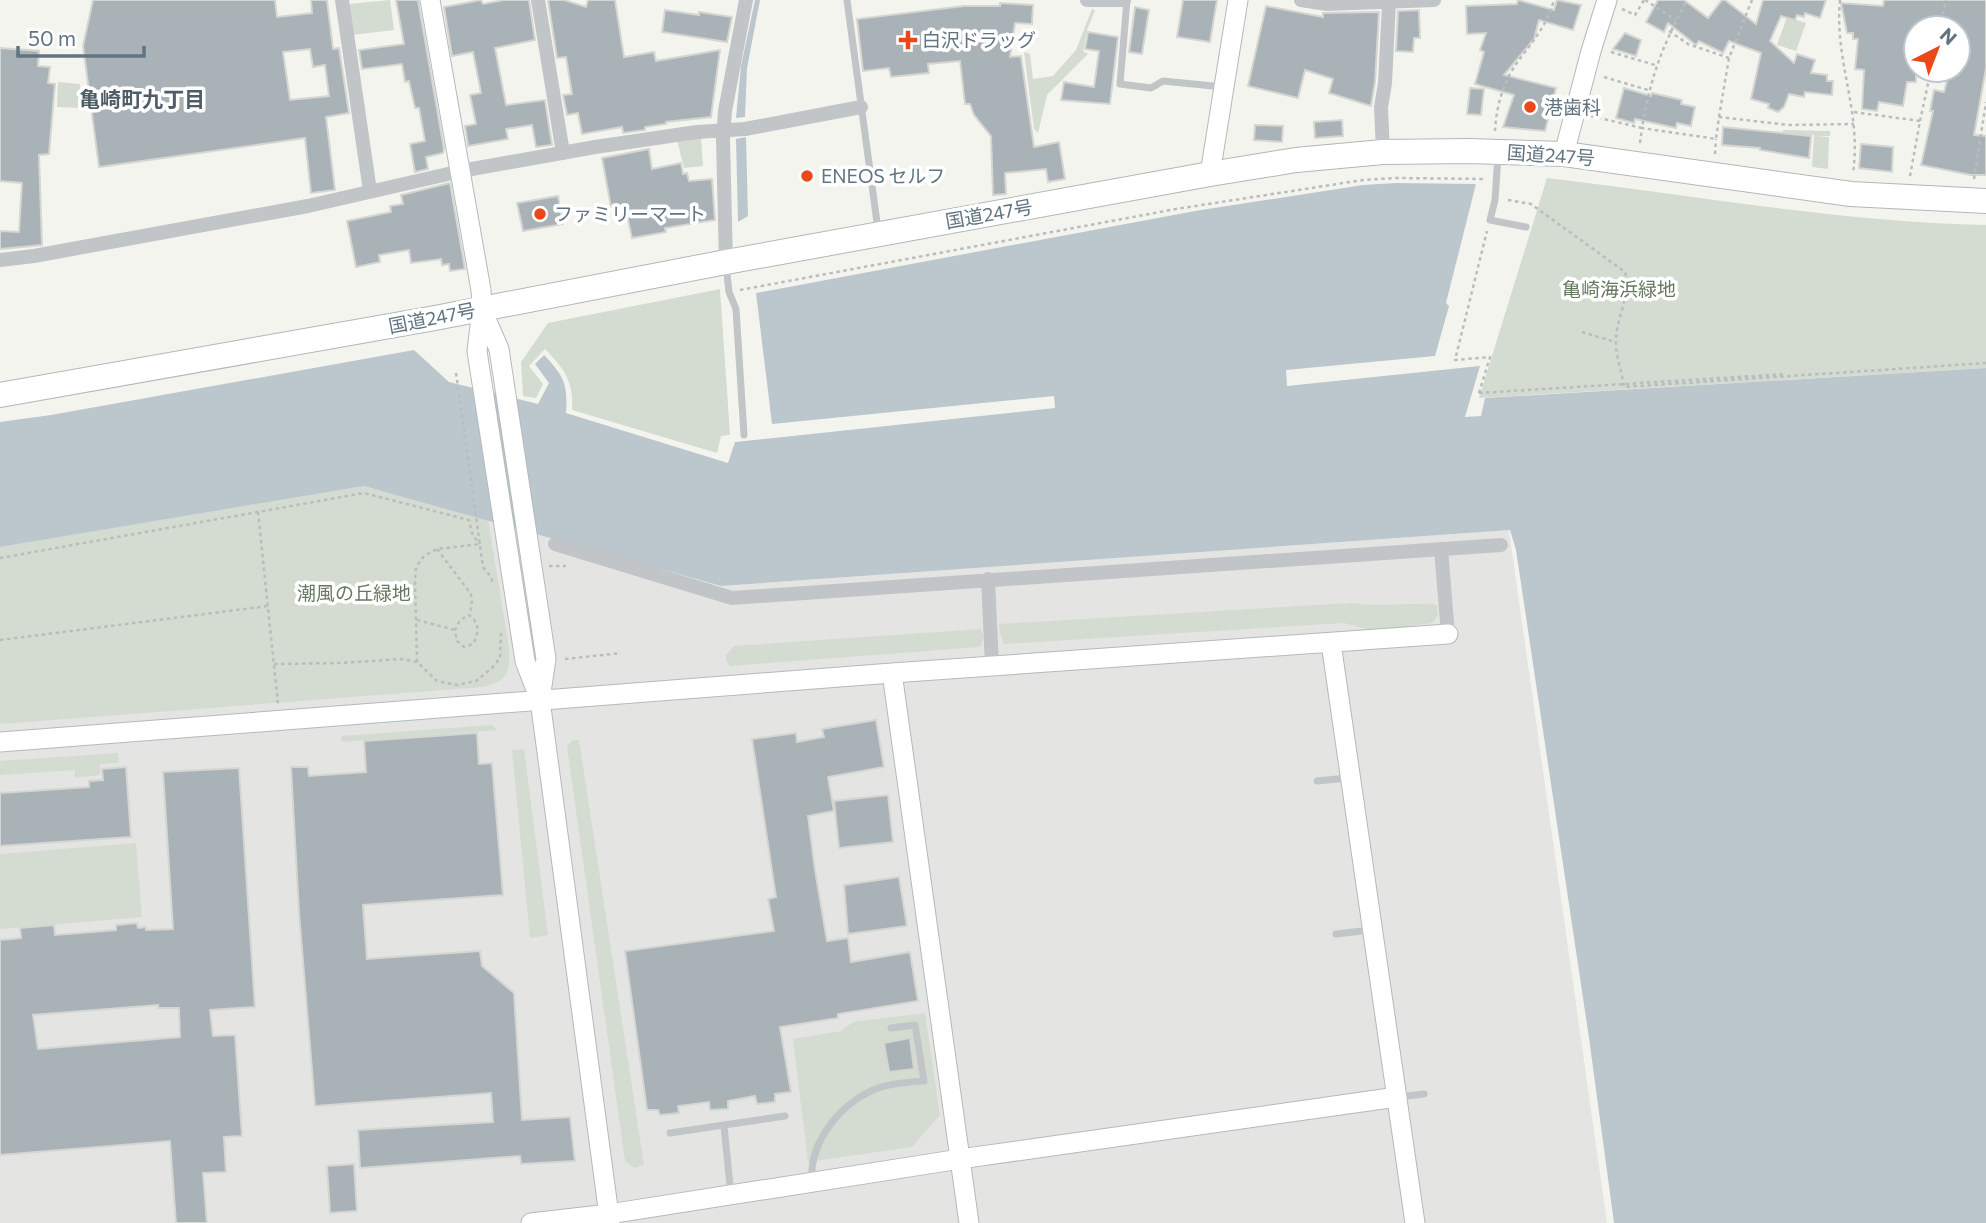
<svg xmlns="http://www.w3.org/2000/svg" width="1986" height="1223" viewBox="0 0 1986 1223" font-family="Commissioner,'Noto Sans JP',sans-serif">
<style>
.built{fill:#e4e5e3}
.green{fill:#d4dbd0}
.water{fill:#bbc7cc}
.building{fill:#a9b2b6;stroke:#d5d5d2;stroke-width:2;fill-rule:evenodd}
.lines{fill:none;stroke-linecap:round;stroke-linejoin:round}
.secondary-casing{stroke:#b3b9bd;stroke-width:21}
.highway-casing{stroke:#b3b7ba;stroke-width:26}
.path{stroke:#babdbf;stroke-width:2.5;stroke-dasharray:3.5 3.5;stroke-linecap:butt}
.lane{stroke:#c1c5c8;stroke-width:7}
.street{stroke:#c1c5c8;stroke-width:14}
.secondary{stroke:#fff;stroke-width:19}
.highway{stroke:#fff;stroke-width:24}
.poi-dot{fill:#eb4718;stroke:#fff;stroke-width:2.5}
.labels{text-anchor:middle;stroke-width:7;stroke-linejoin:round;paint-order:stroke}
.poi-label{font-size:19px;fill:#617482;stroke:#fff;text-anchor:start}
.street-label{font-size:19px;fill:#617482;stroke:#fff}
.park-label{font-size:19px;fill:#657960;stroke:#fff}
.neighbourhood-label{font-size:21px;font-weight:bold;fill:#4f5d67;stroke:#fff}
</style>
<rect width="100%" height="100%" fill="#f4f4ef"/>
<path class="built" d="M364,486L721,586L1509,530L1607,1223H0V547Z"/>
<path class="green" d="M390,0L394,30L352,35L349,4Z
M1092,9L1095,10L1087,30L1083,51L1088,54L1047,95L1038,133L1034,129L1024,52L1030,54L1033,79L1053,76L1076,50Z
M1787,17L1806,23L1796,51L1777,45Z
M58,82L80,84L79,108L57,107Z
M1783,130L1830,131V136H1817L1829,137L1828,169L1812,167L1814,135L1783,133Z
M701,137L703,166L684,168L677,140Z
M1547,178C1693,195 1838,222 1986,225V368L1479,398Z
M720,289L730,435L721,436L717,453L572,410C574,381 564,369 545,349L529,366L543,384L536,398L523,396L521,362L548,323Z
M364,486L488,519L509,648C510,672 508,681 483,687L0,724V547Z
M1351,603C1379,607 1406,603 1434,604L1437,606L1438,615L1432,623L1374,631L1344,623L1004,644L1000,632L999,624Z
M981,629L984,637L980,647L730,666L726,661V655L734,646Z
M492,725L497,730L342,742L341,736Z
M573,740H579L644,1165L634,1168L625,1161L567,746Z
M524,749L548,935L530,938L512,750Z
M118,753L119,763L100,764V775L75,778V770L0,775V761Z
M136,843L142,917L0,929V854Z
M925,1013L940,1115L912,1147L808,1162L793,1039L841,1031L853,1022Z"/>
<path class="water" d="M755,0H760L747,68L745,117L736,118L741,66Z
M746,137L748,216L738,222L736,139Z
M1396,183L1476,184L1446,303L1449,306L1435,356L1286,370L1287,386L1480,366L1465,417L1481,416L1485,398L1986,368V1223H1614L1589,1038L1516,550L1510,530L721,586L364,486L0,547V422L51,415L414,350L449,382L538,404L549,383L535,364L544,355C564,376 568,384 566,413L728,463L735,442L1055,408L1054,396L772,424L756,293L1195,211L1363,185Z"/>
<path class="building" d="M93,0H275L277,17L312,13L311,0H327L333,49L339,48L349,113L326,117L335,190L311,193L305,138L99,167L83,46ZM310,49L313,67L325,65L329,96L290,100L283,52Z
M396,0H418L444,149L443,153L426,157L428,169L415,172L410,144L425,141L419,108H415L409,81L405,82L402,64L362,69L359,50L404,44Z
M481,0L483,4L504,0H529L535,40L495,48L506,105L545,100L552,145L536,147L532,125L506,129L508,139L468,146L465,126L476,124L470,95L481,93L473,52L452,56L444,7Z
M548,0H564L586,7L588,0H615L624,57L654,52L656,61L720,50L711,117L666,122V124L645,127V130L623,133L622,127L582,134L578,113L567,115L563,95L572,94L566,57L557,58Z
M1183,0H1217L1210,42L1177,37Z
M1518,0L1554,10L1557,0L1581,5L1573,30L1539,20L1534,39L1504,75L1556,88L1545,131L1503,127L1514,95L1475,84L1484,52L1480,50L1486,33L1467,34L1466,6L1517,4Z
M1658,0H1684L1708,18L1722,0H1725L1756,24L1763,0H1826L1820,18L1805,13L1804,17L1797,15L1795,20L1781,16L1770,41L1794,63L1797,54L1815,60L1811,73L1827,75V81H1833L1832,95L1805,92L1804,97L1789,94L1784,107L1778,112L1768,108L1769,104L1751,99L1761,53L1729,41L1723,53L1699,41L1696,45L1668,23L1664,32L1646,22Z
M1884,0H1986V68L1974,135L1986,136V175H1971L1921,165L1933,111H1930L1934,90L1944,92L1949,73L1958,75V26L1934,21L1933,28H1916V82H1907L1903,106L1879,102L1877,111L1862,109L1864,70L1855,69L1858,39H1853V33H1847L1841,3L1883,6Z
M1000,3L1033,5L1032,24L1015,23L1010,57L1021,56L1034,147L1059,142L1065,179L1048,182L1046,169L1005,173L1006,194L993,195L991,136L974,115L970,104H965L960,61L928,64L929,73L891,77L889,68L863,71L857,19L964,6H1000Z
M1266,6L1323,17V13L1379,12L1375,82L1371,106L1329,93L1333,79L1305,70L1298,98L1248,86Z
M1135,7L1149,10L1142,54L1129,52Z
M665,10L699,15V12L732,17L727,42L662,32Z
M1419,10L1420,38H1414L1413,52L1396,51L1398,11Z
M1088,32L1118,37L1110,104L1061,100L1064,82L1094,87L1099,51L1085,49Z
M1625,33L1641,40L1636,56L1613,49Z
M0,48L39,51L38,66L50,67L48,83L55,84L49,154L39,155L42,245L0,249V231L19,232L22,183L0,181Z
M1470,88L1484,89L1481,115L1467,114Z
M1624,88L1651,96L1652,93L1682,100L1681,104L1695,107L1691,126L1677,123L1676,128L1635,119L1634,123L1616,118Z
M1342,120L1343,136L1315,138L1314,122Z
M1255,125L1283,126L1282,142L1254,140Z
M1723,127L1811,136L1809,158L1760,150V148L1722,145Z
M1861,144L1893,147L1892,172L1859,168Z
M649,149L652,169L681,163L683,174L687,173L689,181L712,179L715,220L665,228L666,232L632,238L625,205L611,207L602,158Z
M450,183L465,269L450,271L449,264L442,265L441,259L411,263L409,250L379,255L380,262L356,267L347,221L391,212L390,206L403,204L401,195Z
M558,196L563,224L523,231L517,203Z
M876,720L884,767L828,777L834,811L808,816L815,870L827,941L848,938L851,962L910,952L918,1001L838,1014V1018L780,1027L791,1092L775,1094V1102L757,1104L755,1096L728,1101V1109L710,1110L709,1102L678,1106L679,1113L660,1115L658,1110H647L625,951L774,931L768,899L776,897L752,739L796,733L797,742L824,737L822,729Z
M477,733L479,764L492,763L503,895L363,905L367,959L480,951L482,966L514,993L522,1120L570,1117L575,1161L521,1164L520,1156L360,1168L358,1130L493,1122L491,1093L315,1106L299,913L291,767H308L309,776L366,772L364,741Z
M126,767L131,837L0,846V793L89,787V781L103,780L102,769Z
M239,768L255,1007L210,1010L213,1036L235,1035L242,1136L224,1137L226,1172L203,1173L207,1223H176L170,1141L0,1155V940L21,938L20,928L54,925L55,935L116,930V925L137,923L138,928L146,927V930L173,929L163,772ZM158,1005V1008H179L180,1037L38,1049L33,1015Z
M888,795L893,842L839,848L834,801Z
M899,877L907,926L848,934L844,885Z
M910,1038L914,1069L889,1072L884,1043Z
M354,1164L357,1211L330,1213L327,1166Z"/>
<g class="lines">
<g class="secondary-casing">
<path id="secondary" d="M430,0L481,290L482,309L477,351L525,661L540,700L610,1223
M1564,154L1591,51L1607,0
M1210,174L1238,0
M482,310L499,349L546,659L540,699
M1331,643L1415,1223
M892,673L969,1223
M0,742L892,673L1448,634
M531,1223L609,1214L960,1159L1397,1097"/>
</g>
<g class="highway-casing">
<path id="highway" d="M0,395L435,318L726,262L1210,174L1296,160L1383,152L1468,151L1564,154L1851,194L1986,201"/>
</g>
<path class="path" d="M1645,0L1676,20
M1840,0C1834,61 1862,111 1853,173
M1622,9L1635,15L1644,0
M1940,28L1946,0
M1669,31L1688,44L1729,58
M1611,52L1655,65
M1604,77L1648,90
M1854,112L1920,121L1910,176
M1591,116L1642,128C1651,75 1662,47 1687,0
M1719,117L1729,58L1752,0
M1920,121L1931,70
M1495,131C1496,111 1501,90 1511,72C1527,46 1545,32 1554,0
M1640,143L1642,128L1716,139L1719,117L1789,125L1854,124
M1715,154L1716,139
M1974,179L1986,102
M1508,200L1531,204L1625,272C1632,296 1615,318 1616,343C1616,357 1622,372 1624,387L1986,363
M740,290L1176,209L1363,180L1395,178L1486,179
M1582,332L1615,342
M456,373L483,567L491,577L493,585
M1479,393L1786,374
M1479,393L1490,357L1455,360L1487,231
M258,512L278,704
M437,549L471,594L472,605L469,615C480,623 479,633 473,644L464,647L457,641L455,630L460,620L469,615
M0,558L364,493L469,520L473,536L480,544
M549,566H566
M417,620L455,630
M0,640L268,606
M565,659L621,653
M417,662L415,581L416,567L424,556L437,549L480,544
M274,664L341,663L401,659L417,662L437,681L457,685L476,681L492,668L500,658L501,633"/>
<path class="lane" d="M847,0L878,230
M1127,0L1120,84L1151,88L1163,81L1223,87
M1498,155L1495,200L1490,220L1526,227
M726,266L729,292L736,309L744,435
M1317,781L1347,778
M1336,934L1370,930
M1398,1097L1424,1094
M724,1126L731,1195
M670,1133L785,1116
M812,1181C809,1140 843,1100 881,1087C894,1083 910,1082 924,1081L915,1025L891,1028"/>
<path class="street" d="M342,0L370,191
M538,0L563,153
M1087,0H1124
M1301,0L1327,4L1434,0
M1383,152L1381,107L1385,83L1389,3
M0,260L34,256L308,206L461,171L595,147L697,132L745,129L861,107
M726,262L723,139L725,111L746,0
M555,544L732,598L1501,545
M1441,549L1448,634
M988,579L992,666"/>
<use href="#secondary" class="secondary"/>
<use href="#highway" class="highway"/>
</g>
<g class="poi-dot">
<path d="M904.5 29.5h7v7h7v7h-7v7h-7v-7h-7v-7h7z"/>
<circle cx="1530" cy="107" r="7"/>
<circle cx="807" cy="176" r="7"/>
<circle cx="540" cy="214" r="7"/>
</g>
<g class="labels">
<g class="poi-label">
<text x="922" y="47">白沢ドラッグ</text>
<text x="1544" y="114">港歯科</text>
<text x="821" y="183">ENEOS セルフ</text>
<text x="554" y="221">ファミリーマート</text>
</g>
<g class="street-label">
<text transform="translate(1551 155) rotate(4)" y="7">国道247号</text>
<text transform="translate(989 214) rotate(-10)" y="7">国道247号</text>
<text transform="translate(432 318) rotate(-11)" y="7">国道247号</text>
</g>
<g class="park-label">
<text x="1619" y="296">亀崎海浜緑地</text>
<text x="354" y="600">潮風の丘緑地</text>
</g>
<g class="neighbourhood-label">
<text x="142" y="107">亀崎町九丁目</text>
</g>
</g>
<g transform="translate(1937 49) rotate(42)"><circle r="33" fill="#ffffff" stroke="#c0c7cd" stroke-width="2"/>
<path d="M0-5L12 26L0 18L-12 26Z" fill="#eb4718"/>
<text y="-10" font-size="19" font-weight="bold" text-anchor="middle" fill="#617482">N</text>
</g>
<path d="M18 46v10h126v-10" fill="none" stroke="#617482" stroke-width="3.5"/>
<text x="28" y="46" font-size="21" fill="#617482" stroke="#ffffff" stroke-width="5" paint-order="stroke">50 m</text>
</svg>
